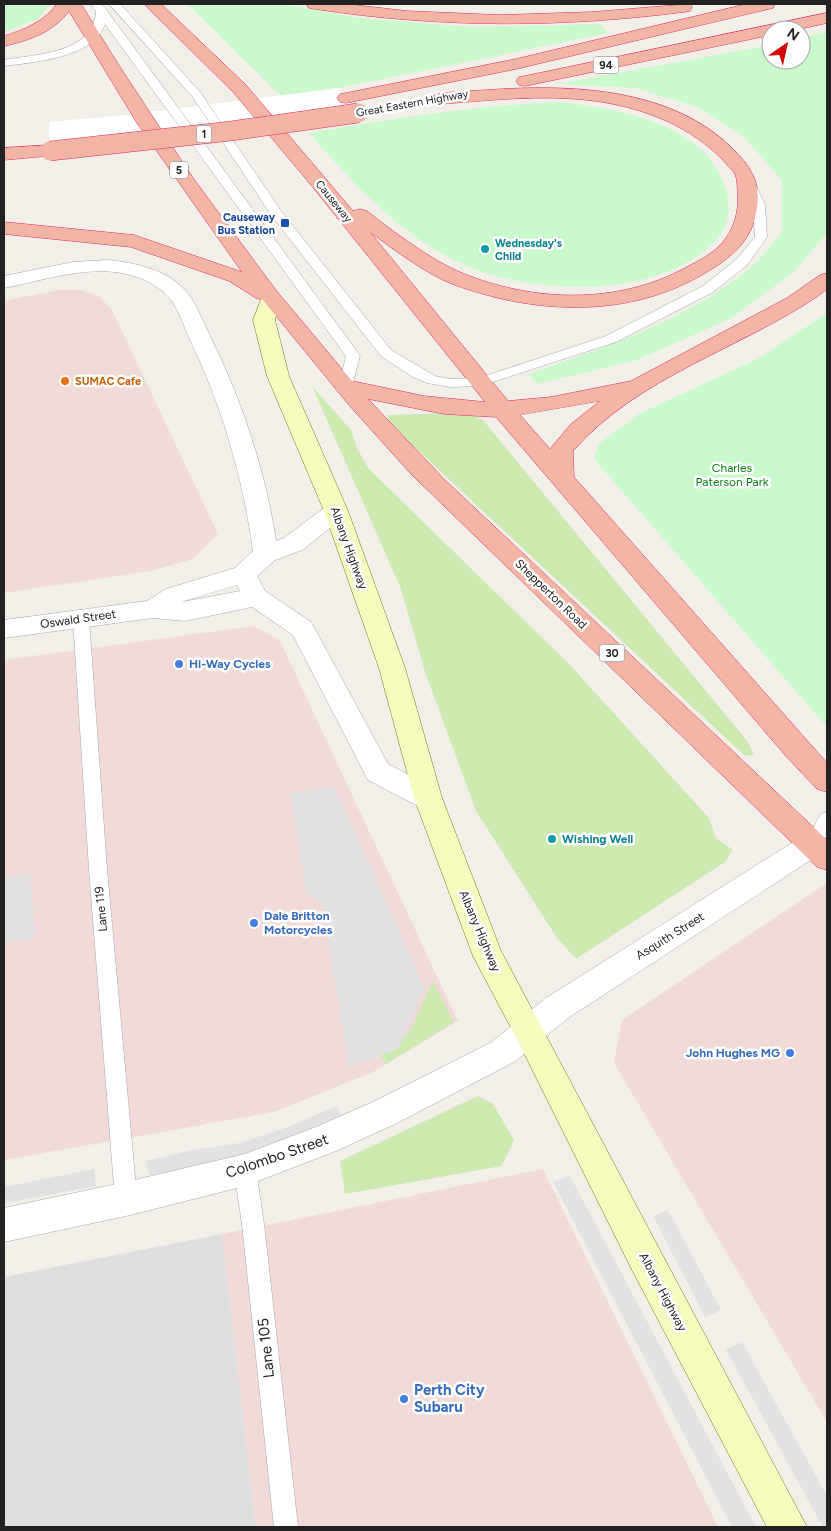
<svg xmlns="http://www.w3.org/2000/svg" width="831" height="1531" viewBox="0 0 831 1531" font-family="Figtree,sans-serif">
<style>
.residential{fill:#e0dfdf}
.commercial{fill:#f2dad9}
.grass{fill:#cdebb0}
.park{fill:#c8facc}
.parking{fill:#e2e2e2}
.pier{fill:#fff}
.lines{fill:none;stroke-linecap:round;stroke-linejoin:round}
.service-casing{stroke:#a9a9a9;stroke-width:1}
.minor-casing{stroke:#a9a9a9;stroke-width:1}
.secondary-casing{stroke:#707d05;stroke-width:1}
.trunk-casing{stroke:#dc2a67;stroke-width:1}
.service{fill:#fff;fill-rule:evenodd}
.minor{fill:#fff;fill-rule:evenodd}
.secondary{fill:#f7fabf;fill-rule:evenodd}
.trunk{fill:#f2b4a3;fill-rule:evenodd}
.trunk-bridge-casing{stroke:#dc2a67;stroke-width:20;stroke-linecap:butt}
.trunk-bridge{stroke:#f2b4a3;stroke-width:19}
.transit-dot{fill:#1a4fb4;stroke:#fff;stroke-width:2}
.culture-dot{fill:#0f9aa8;stroke:#fff;stroke-width:2}
.food-dot{fill:#e8710a;stroke:#fff;stroke-width:2}
.shop-dot{fill:#3f7fe0;stroke:#fff;stroke-width:2}
.labels{text-anchor:middle;stroke-width:5;stroke-linejoin:round;paint-order:stroke}
.shield{fill:#fff;stroke:#646464;stroke-width:1}
.shield-label{font-size:11px;font-weight:bold;fill:#222}
.far-street-label{font-size:11px;fill:#222;stroke:#fff}
.far-transit-label{font-size:11px;font-weight:bold;fill:#164399;stroke:#fff;text-anchor:end}
.far-culture-label{font-size:11px;font-weight:bold;fill:#0d838f;stroke:#fff;text-anchor:start}
.far-food-label{font-size:11px;font-weight:bold;fill:#c56008;stroke:#fff;text-anchor:start}
.park-label{font-size:12px;fill:#0c8416;stroke:#fff}
.street-label{font-size:12px;fill:#222;stroke:#fff}
.shop-label{font-size:12px;font-weight:bold;fill:#366cbe;stroke:#fff;text-anchor:start}
.culture-label{font-size:12px;font-weight:bold;fill:#0d838f;stroke:#fff;text-anchor:start}
.near-street-label{font-size:15px;fill:#222;stroke:#fff}
.near-shop-label{font-size:15px;font-weight:bold;fill:#366cbe;stroke:#fff;text-anchor:start}
</style>
<rect width="100%" height="100%" fill="#f2efe9"/>
<path class="residential" d="M222,1234L256,1527H4V1277Z"/>
<path class="commercial" d="M58,290H80L99,296L112,310L218,534L193,559L150,571L4,593V301Z
M254,626L280,641L458,1021L375,1071L274,1112L4,1160V660Z
M827,883V1422L614,1063L622,1020Z
M543,1169L718,1527H256L222,1234Z"/>
<path class="grass" d="M312,386L351,430L356,446L368,468L571,666L709,818L716,838L733,850L725,862L576,959L557,938L476,811L425,672L401,589Z
M451,413L470,414L483,420L748,742L754,756L744,755L411,444L388,420V415Z
M433,981L454,1022L386,1064L377,1051L409,1033Z
M478,1096L493,1104L514,1140L502,1166L345,1194L340,1161Z"/>
<path class="park" d="M4,4H50L38,19L4,32Z
M187,4H282L360,18L474,27L600,24L608,33L338,88L281,96Z
M827,32V233L793,273L730,319L637,360L537,384L529,374C605,347 686,321 749,269C761,259 772,244 782,232V180L743,136L697,107L635,88L558,84L771,45V60H801V38Z
M562,102C621,110 710,124 727,193C730,208 729,226 717,239C662,299 537,296 467,266C403,239 354,184 309,133C393,119 477,105 562,102Z
M827,313V727L594,459L599,444L639,414L759,358Z"/>
<path class="parking" d="M334,787L425,988L398,1049L349,1067L322,902L306,893L291,793Z
M30,873L35,937L4,943V878Z
M336,1106L343,1118L292,1141L209,1165L149,1175L146,1161L194,1150L240,1143L288,1127Z
M94,1169L96,1186L5,1203L4,1187Z
M570,1176L756,1527H732L553,1182Z
M668,1210L721,1310L705,1317L653,1216Z
M742,1342L827,1496V1527H823L726,1350Z"/>
<path class="pier" d="M338,88L364,121L266,136L50,159L49,122L126,115Z"/>
<g class="lines">
<g class="service-casing">
<path id="service" d="M91,4H101L105,8L358,353L360,356L351,390L346,391L339,387L346,356L105,24C94,58 34,62 4,66V60C36,54 94,54 96,11Z
M109,4H120L200,92L281,211L391,350L435,376L450,379L479,378L606,336L703,286L737,259L755,237L753,205L742,180L744,177H752L765,205L767,237L747,265L713,292L616,342L480,386L450,387L427,383L413,377L381,356L272,216L192,96Z
M81,613L87,615L89,619L107,869L137,1199L134,1206L126,1210L118,1206L115,1199L89,869L73,619L75,615Z
M827,812V835L819,849L813,852L807,849L804,844L821,814Z
M245,1160L253,1163L256,1170L264,1224L298,1527H274L242,1224L234,1170L237,1163Z"/>
</g>
<g class="minor-casing">
<path id="minor" d="M108,260C136,263 164,269 184,289C196,302 202,320 210,336C242,401 265,469 276,541L284,538L328,505L336,503L344,505L348,511L344,517L302,550L275,560L257,576L265,591L311,622L388,764L438,790L442,798L438,806L428,809L418,806L368,780L293,635L252,607L185,621L153,618L4,638V620L147,601L166,589L235,568L253,551C243,479 223,408 191,342C185,329 180,313 172,301C163,289 148,280 134,276C92,263 46,280 4,288V276L73,262ZM237,585L240,591L182,602L184,601Z
M813,832L823,836L827,844L823,852L568,1018L514,1062L397,1123L336,1151L245,1186L126,1216L4,1242V1208L126,1182L245,1154L316,1127L375,1101L492,1042L546,998L803,836Z"/>
</g>
<g class="secondary-casing">
<path id="secondary" d="M270,292L277,294L280,298L275,320L289,376L348,511L405,668L442,798L501,951L807,1527H767L632,1270L518,1041L473,956L414,798L379,668L324,511L267,376L253,320L263,294Z"/>
</g>
<g class="trunk-casing">
<path id="trunk" d="M57,4H81L118,64L193,178L275,289L352,381L424,396L485,402L311,185L234,93L144,4H161L246,85L353,211L360,209L367,211C391,230 434,262 462,273C533,302 617,305 685,268C700,260 717,252 726,238C735,225 738,212 738,197C737,190 738,180 735,174C732,169 726,164 722,159C691,128 651,111 608,103C552,93 496,100 440,104L434,103L431,99L434,95C451,91 470,91 487,90C570,84 672,87 734,150C753,169 762,186 756,213C751,244 725,262 700,276C638,311 567,314 498,298C480,293 460,288 443,280C417,267 393,249 370,232L508,401L551,397L631,381L787,298L820,275L827,273V289L818,296C738,350 639,376 573,451L574,477L827,763V792L817,789L785,755L496,417L444,414L368,399L444,479L827,840V870L817,867L411,474L349,405L263,300L256,298L229,281L131,247L4,234V222L134,235L242,272L137,123L69,11C54,32 28,41 4,46V36C24,30 45,21 57,4ZM600,401L571,424L550,449L520,415Z
M307,4H346L407,11L500,15L592,12L690,4L692,7L690,11L684,12C560,28 439,28 315,9L309,8Z
M747,4H775L773,8L516,69L346,103L340,102L337,98L340,94L346,93L516,59Z
M827,13V23L795,30H771V35L525,86L519,85L516,81L519,77L525,76Z
M50,145L57,147L59,151L57,155L4,160V148Z"/>
</g>
<use href="#service" class="service"/>
<use href="#minor" class="minor"/>
<use href="#secondary" class="secondary"/>
<use href="#trunk" class="trunk"/>
<g class="trunk-bridge-casing">
<path id="trunk-bridge" d="M50,151L231,131L358,113"/>
</g>
<use href="#trunk-bridge" class="trunk-bridge"/>
</g>
<rect class="transit-dot" x="280" y="218" width="10" height="10" rx="2.5"/>
<g class="culture-dot">
<circle cx="485" cy="249" r="5"/>
<circle cx="552" cy="839" r="5"/>
</g>
<circle class="food-dot" cx="65" cy="381" r="5"/>
<g class="shop-dot">
<circle cx="179" cy="664" r="5"/>
<circle cx="254" cy="923" r="5"/>
<circle cx="790" cy="1053" r="5"/>
<circle cx="404" cy="1399" r="5"/>
</g>
<g class="labels">
<g class="shield">
<rect x="593.5" y="56.5" width="25" height="17" rx="4"/>
<rect x="196.5" y="125.5" width="15" height="17" rx="4"/>
<rect x="170" y="161.5" width="18" height="17" rx="4"/>
<rect x="599.5" y="644.5" width="25" height="17" rx="4"/>
</g>
<g class="shield-label">
<text x="606" y="69">94</text>
<text x="204" y="138">1</text>
<text x="179" y="174">5</text>
<text x="612" y="657">30</text>
</g>
<g class="far-street-label">
<text transform="translate(412 103) rotate(-10)" y="4">Great Eastern Highway</text>
<text transform="translate(334 201) rotate(51)" y="4">Causeway</text>
</g>
<g class="far-transit-label">
<text x="275" y="221">Causeway<tspan x="275" dy="13">Bus Station</tspan></text>
</g>
<g class="far-culture-label">
<text x="495" y="247">Wednesday's<tspan x="495" dy="13">Child</tspan></text>
</g>
<g class="far-food-label">
<text x="75" y="385">SUMAC Cafe</text>
</g>
<g class="park-label">
<text x="732" y="472">Charles<tspan x="732" dy="14">Paterson Park</tspan></text>
</g>
<g class="street-label">
<text transform="translate(349 548) rotate(70)" y="4">Albany Highway</text>
<text transform="translate(551 594) rotate(44)" y="4">Shepperton Road</text>
<text transform="translate(78 619) rotate(-8)" y="4">Oswald Street</text>
<text transform="translate(101 909) rotate(-95)" y="4">Lane 119</text>
<text transform="translate(480 931) rotate(67)" y="4">Albany Highway</text>
<text transform="translate(670 936) rotate(-32)" y="4">Asquith Street</text>
<text transform="translate(663 1292) rotate(62)" y="4">Albany Highway</text>
</g>
<g class="shop-label">
<text x="189" y="668">Hi-Way Cycles</text>
<text x="264" y="920">Dale Britton<tspan x="264" dy="14">Motorcycles</tspan></text>
<text x="780" y="1057" text-anchor="end">John Hughes MG</text>
</g>
<g class="culture-label">
<text x="562" y="843">Wishing Well</text>
</g>
<g class="near-street-label">
<text transform="translate(277 1156) rotate(-19)" y="5">Colombo Street</text>
<text transform="translate(266 1348) rotate(-96)" y="5">Lane 105</text>
</g>
<g class="near-shop-label">
<text x="414" y="1395">Perth City<tspan x="414" dy="17">Subaru</tspan></text>
</g>
</g>
<rect width="831" height="1531" fill="none" stroke="#222222" stroke-width="10"/>
<g transform="translate(786 45) rotate(34)"><circle r="24" fill="#ffffff" stroke="#a7a7a7"/>
<path d="M0-4L9 19L0 12L-9 19Z" fill="#d40000"/>
<text y="-8" font-size="14" font-weight="bold" text-anchor="middle" fill="#222222">N</text>
</g>
</svg>
